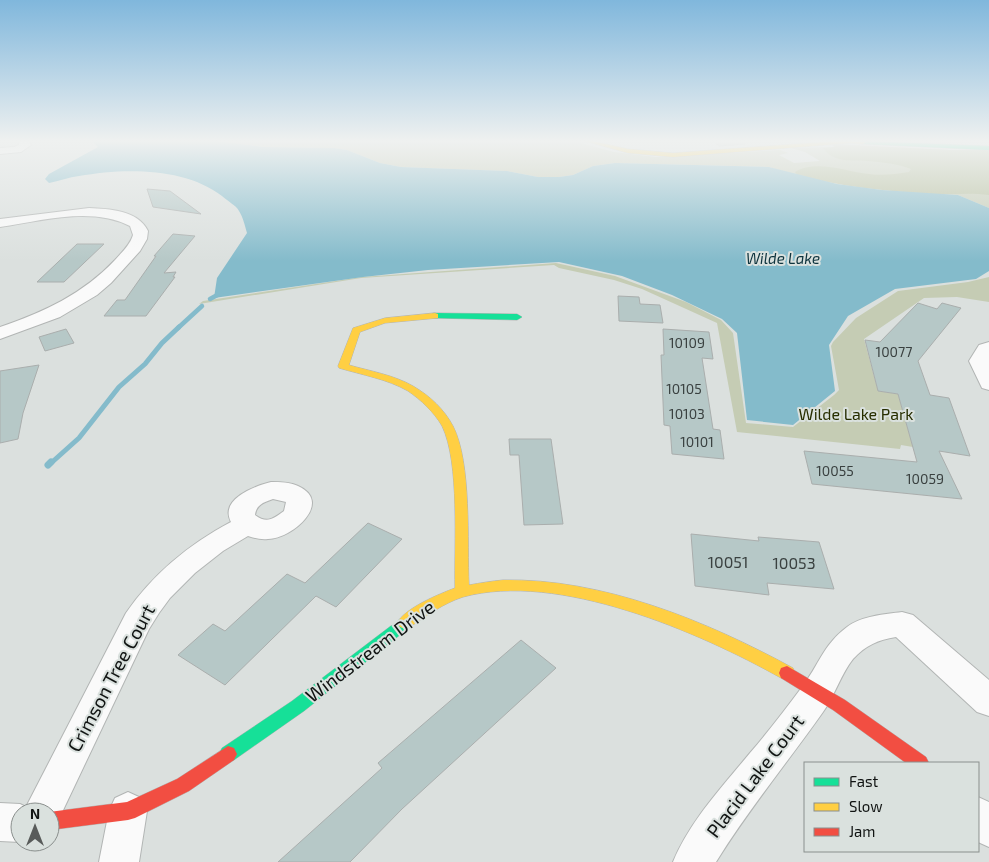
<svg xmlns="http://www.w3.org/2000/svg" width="989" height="862" viewBox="0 0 989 862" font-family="'Exo 2',sans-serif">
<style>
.green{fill:#c5ccb4}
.forest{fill:#b5be9b}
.water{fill:#84bbcb}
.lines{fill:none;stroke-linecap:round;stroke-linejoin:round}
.stream-far2{stroke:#84bbcb;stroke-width:4.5}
.stream-far1{stroke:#84bbcb;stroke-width:5}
.stream{stroke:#84bbcb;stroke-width:7}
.building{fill:#b6c8c7;stroke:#aaaead}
.street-casing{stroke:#b2b5b4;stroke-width:2}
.fast-casing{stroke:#b2b5b4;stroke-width:1}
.slow-casing{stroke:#b2b5b4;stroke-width:1}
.jam-casing{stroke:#b2b5b4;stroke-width:1}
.street{fill:#fafafa;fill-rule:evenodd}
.fast{fill:#16e098;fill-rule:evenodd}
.slow{fill:#ffcf43;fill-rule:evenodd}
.jam{fill:#f24e42;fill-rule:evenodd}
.labels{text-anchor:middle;stroke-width:4;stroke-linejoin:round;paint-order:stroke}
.number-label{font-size:14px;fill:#3a4140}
.far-water-label{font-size:15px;font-style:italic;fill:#0e343e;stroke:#dae1de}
.park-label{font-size:16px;fill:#272e00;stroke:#dae1de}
.near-number-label{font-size:16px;fill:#3a4140}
.near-street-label{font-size:19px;fill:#111413;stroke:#dae1de}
</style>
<rect width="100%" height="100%" fill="#dbe0de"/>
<path class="green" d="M216,141H573L614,152L656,157L780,150L788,153L779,155L794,163L820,161L805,152L791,148L835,147L830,144L949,150H989V208L958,195L933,194L802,177L769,167L615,163L593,166L573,175L559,177H538L507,171L401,167L380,163L347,150L334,148L263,147Z
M556,263L615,276L686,302L721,320L733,333L746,423L793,427L834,395L839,390L831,346L833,342L856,318L898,291L968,282L989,277V302L957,297L924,298L864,339L878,391L898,394L913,447L901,445L900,449L737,432L717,323L642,289L614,280L559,268L554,265L361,278L199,304L203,301L362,277Z"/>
<path class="forest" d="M830,144L949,150H989V195C970,192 950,195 931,194C886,191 841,187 797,175L795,172C817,159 846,172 869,174C883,176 896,174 909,172L911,169C899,164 881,162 868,161C851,160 834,163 823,148L835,147Z"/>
<path class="water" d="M92,141H216L263,147L334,148L347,150L380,163L401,167L507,171L538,177H559L573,175L593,166L615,163L769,167L837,184L882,190L958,195L989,208V271L976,279L895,289L848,316L829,345L835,391L793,425L747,420L737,333L722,319L672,295L622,276L559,262L428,270L363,277L214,298L217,278L247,233C245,226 243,217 239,211C236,205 227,201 222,196C185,167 123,168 79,176C69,177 59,181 49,183L45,179L49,174L98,147Z"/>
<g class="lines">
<path class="stream-far2" d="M210,299L221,293
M178,328L202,306"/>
<path class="stream-far1" d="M50,464L79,438L119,387L145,364L162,343L179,327"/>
<path class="stream" d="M48,465L51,462"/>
</g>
<path class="building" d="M712,140H745V144L719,146Z
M147,189L170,191L201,214L153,207Z
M173,234L195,236L164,273L176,272L173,277H175L146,316H104L117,300H125L156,256H154Z
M77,244H104L64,282H37Z
M618,296L639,297L640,304L660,305L663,323L619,321Z
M918,303L937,309L942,303L961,308L918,361L930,395L949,398L970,456L939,451L962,499L812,484L804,451L917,462L898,394L878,391L865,340L880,342Z
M66,329L74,343L45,351L39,337Z
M663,329L709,332L713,359L702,358L713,429L720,430L724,459L672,454L670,426L664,425L661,355H664Z
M39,365L23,413L18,439L0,443V371Z
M509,439H551L563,524L524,525L519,455H510Z
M368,523L402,539L336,607L316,596L225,685L178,655L213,624L225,631L287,574L305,583Z
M691,534L759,541L758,537L819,542L834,589L767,583L769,595L695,586Z
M521,640L556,668L402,809L350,862H278L382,768L378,763Z"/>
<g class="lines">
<g class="street-casing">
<path id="street" d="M18,141H28L31,145L21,152L0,154V148L14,147L19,145Z
M89,208C109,209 138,210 148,231L147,239L140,251L111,283L97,295L60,317L0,339V327C44,312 83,294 115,260C122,252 130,245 133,235L130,226C91,206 41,221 0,227V219Z
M989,342V390L982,388L969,361L979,345Z
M271,482C280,482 290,482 298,486C334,502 292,539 268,539C261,540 254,538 248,536L223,551L195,573L170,598L159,613L149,629L56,825L50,828V812H20V842L0,841V803L20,804L26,807L126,613C154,573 188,545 231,522C219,499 255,486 271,482ZM273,499L286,502L284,511C273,519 267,524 255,515C256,505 264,502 273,499Z
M902,612L913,615L989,680V716L977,712L896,637C878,640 866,645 853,659C842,672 834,697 823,712C787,763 748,810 716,862H673C690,821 722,787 750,753C768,732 785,710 802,687C819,665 823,645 847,627C861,616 885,614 902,612Z
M128,792L141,798L147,811L139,862H99L109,811L115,798Z
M978,797L989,802V847L978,842Z"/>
</g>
<g class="fast-casing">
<path id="fast" d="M862,141L989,146V150L863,144L860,142Z
M435,313L517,314L522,317L517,320L432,318V314Z
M405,617L410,619L413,623L410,627L304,711L234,760L228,762L222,760L219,754L222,748L292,701L400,619Z"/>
</g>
<g class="slow-casing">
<path id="slow" d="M585,141H593L628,149L673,153L835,141L866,142L863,144L850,143L673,157L628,153Z
M435,313L438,314V318L385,323L360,332L349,365C370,371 394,375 413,386C430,396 444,409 453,426C472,463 467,542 469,585C480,583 492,581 503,580C602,578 707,621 793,668L795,673L793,678L787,680L781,678C699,632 558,571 463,597C444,603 426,616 410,627L405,629L400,627L397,623C405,608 439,594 455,588C454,545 460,463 442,426C434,412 421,400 408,391C387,379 362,375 339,368L338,366L353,328L385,318Z"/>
</g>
<g class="jam-casing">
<path id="jam" d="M787,666L845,700L926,757L929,763H906L833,710L781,678L779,673L781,668Z
M228,746L234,748L237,754L234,760L189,791L135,818L128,820L50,830L49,812L127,802L177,779Z"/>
</g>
<use href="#street" class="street"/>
<use href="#fast" class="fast"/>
<use href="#slow" class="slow"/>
<use href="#jam" class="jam"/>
</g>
<linearGradient id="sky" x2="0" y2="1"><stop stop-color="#80b7dc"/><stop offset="0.54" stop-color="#eff1f0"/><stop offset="1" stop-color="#eff1f0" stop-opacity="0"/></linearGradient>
<rect width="989" height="261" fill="url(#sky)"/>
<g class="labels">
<g class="number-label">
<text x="687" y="348">10109</text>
<text x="894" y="357">10077</text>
<text x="684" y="394">10105</text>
<text x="687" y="419">10103</text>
<text x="697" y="447">10101</text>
<text x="835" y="476">10055</text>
<text x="925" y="484">10059</text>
</g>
<g class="far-water-label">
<text x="783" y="264">Wilde Lake</text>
</g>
<g class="park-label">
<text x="856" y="420">Wilde Lake Park</text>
</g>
<g class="near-number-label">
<text x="728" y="568">10051</text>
<text x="794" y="569">10053</text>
</g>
<g class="near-street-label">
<text transform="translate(370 651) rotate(-37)" y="7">Windstream Drive</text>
<text transform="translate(111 678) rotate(-62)" y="7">Crimson Tree Court</text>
<text transform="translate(755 776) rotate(-53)" y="7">Placid Lake Court</text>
</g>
</g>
<rect x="804" y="762" width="175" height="90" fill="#dae1de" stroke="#8a8f8d"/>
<rect x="814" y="778" width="25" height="8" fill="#16e098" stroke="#8a8f8d"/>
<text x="849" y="787" font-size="15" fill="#111413">Fast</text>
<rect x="814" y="803" width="25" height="8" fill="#ffcf43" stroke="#8a8f8d"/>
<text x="849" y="812" font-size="15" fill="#111413">Slow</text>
<rect x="814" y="828" width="25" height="8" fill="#f24e42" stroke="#8a8f8d"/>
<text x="849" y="837" font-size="15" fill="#111413">Jam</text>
<g transform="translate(35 827)"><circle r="24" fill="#dae1de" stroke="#8a8f8d"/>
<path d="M0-4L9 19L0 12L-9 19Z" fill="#585b5a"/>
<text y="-8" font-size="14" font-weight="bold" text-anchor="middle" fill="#111413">N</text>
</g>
</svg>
